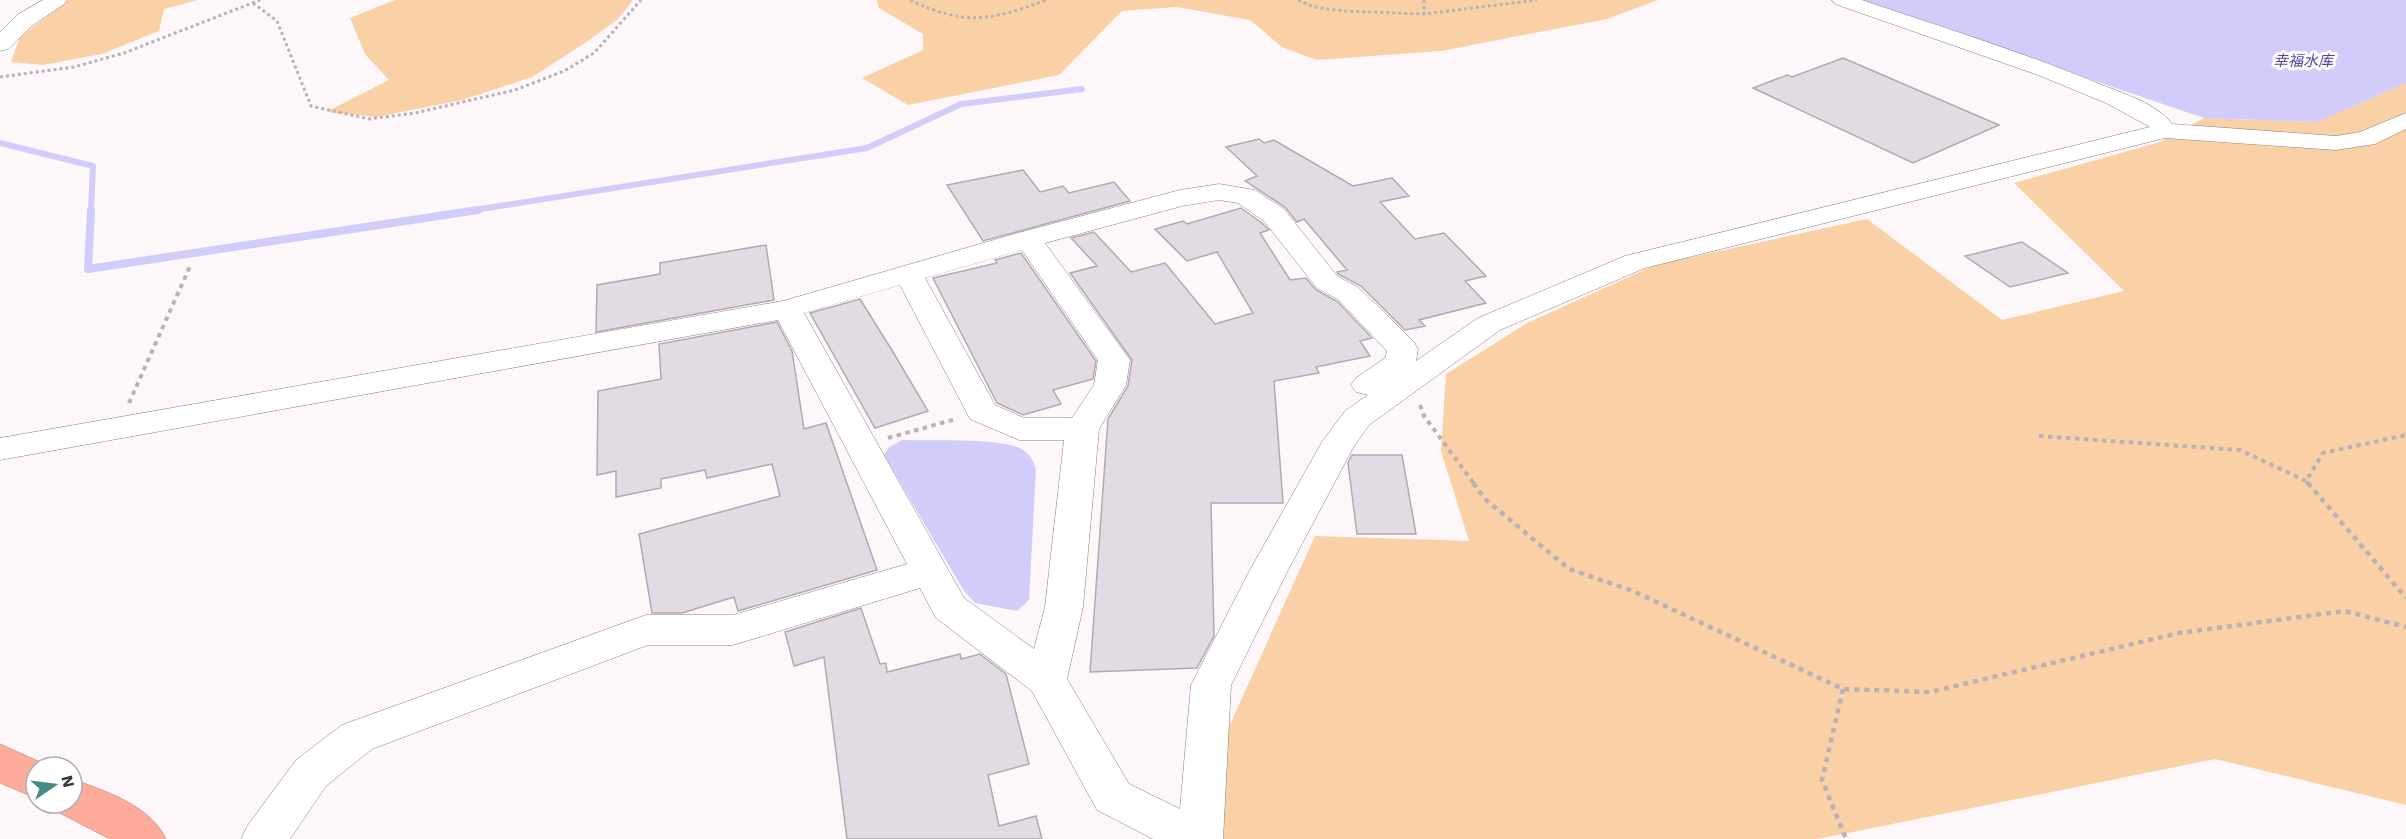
<svg xmlns="http://www.w3.org/2000/svg" width="2406" height="839" viewBox="0 0 2406 839" font-family="'Work Sans','Noto Sans SC',sans-serif">
<style>
.green{fill:#fad0a6}
.water{fill:#d1ccfa}
.lines{fill:none;stroke-linecap:round;stroke-linejoin:round}
.stream-far1{stroke:#d1ccfa;stroke-width:6}
.stream{stroke:#d1ccfa;stroke-width:8}
.building{fill:#e2dbe3;stroke:#b0a9b1;stroke-width:1.5}
.minor-casing{stroke:#887e80;stroke-width:1}
.highway-casing{stroke:#b88277;stroke-width:1}
.path-far2{stroke:#b8b2b4;stroke-width:3;stroke-dasharray:3 3;stroke-linecap:butt}
.path-far1{stroke:#b8b2b4;stroke-width:4;stroke-dasharray:4.5 4.5;stroke-linecap:butt}
.path{stroke:#b8b2b4;stroke-width:4.5;stroke-dasharray:5 5;stroke-linecap:butt}
.minor{fill:#fff;fill-rule:evenodd}
.highway{fill:#fdac9b;fill-rule:evenodd}
.labels{text-anchor:middle;stroke-width:6;stroke-linejoin:round;paint-order:stroke}
.far-water-label{font-size:15px;font-style:italic;fill:#56439a;stroke:#fff}
</style>
<rect width="100%" height="100%" fill="#fef7f9"/>
<path class="green" d="M68,0H198L164,9L159,31L102,54L43,65L11,62L20,37Z
M395,0H633L617,20L585,43L532,77L462,100L376,117L326,112L389,80L365,54L350,18Z
M877,0H1658L1607,19L1441,51L1317,60L1282,47L1250,20L1177,7L1122,11L1059,75L908,105L862,78L923,50V34L879,8Z
M2406,83V805L2215,759L1818,839H1224L1219,749L1315,536L1469,541L1441,451L1446,374L1527,323L1655,265L1867,219L2002,320L2124,291L2014,183L2160,142L2204,118L2316,122Z"/>
<path class="water" d="M1856,0H2406V83L2317,122L2204,118Z
M902,440C927,441 1005,437 1023,450C1031,455 1033,461 1036,469L1029,600L1017,611L975,603L964,591L884,455L888,448Z"/>
<g class="lines">
<path class="stream-far1" d="M0,143L93,166L91,211
M468,211L867,148L961,104L1082,89"/>
<path class="stream" d="M91,210L88,269L478,210"/>
</g>
<path class="building" d="M1843,58L1999,125L1913,163L1753,88L1787,75L1792,77Z
M1259,139L1264,143L1274,140L1353,186L1392,178L1409,196L1380,202L1415,239L1444,233L1486,276L1465,281L1486,303L1419,320L1425,326L1405,330L1361,286L1338,274L1337,272L1347,270L1304,219L1297,222L1285,207L1245,181L1257,176L1226,147Z
M1023,170L1040,192L1063,186L1069,193L1114,182L1130,201L983,241L947,185Z
M1241,208L1262,223L1269,230L1260,233L1290,280L1306,278L1316,290L1338,302L1372,338L1360,341L1370,356L1316,367L1319,373L1274,381L1283,503H1211L1214,636L1197,668L1090,672L1108,419L1128,386L1132,360L1070,273L1097,266L1071,238L1094,232L1131,272L1165,263L1215,324L1253,313L1217,252L1187,261L1155,229L1183,221L1187,224Z
M2022,242L2068,273L2010,287L1965,256Z
M766,245L774,300L596,332L597,285L660,274V263Z
M1021,253L1096,361L1093,379L1053,390L1061,404L1023,415L997,403L933,278L997,263L995,260Z
M860,299L893,352L928,411L875,428L810,313Z
M777,322L792,351L804,429L826,423L877,570L738,611L734,597L682,613H652L639,534L780,496L772,464L707,478L705,470L661,479V488L616,497V471L597,475L598,391L661,379L659,344Z
M1352,455H1402L1416,534H1357L1348,463Z
M861,608L880,664L886,663L887,672L960,654L961,659L980,654L1006,674L1029,764L988,775L999,826L1036,816L1042,839H847L824,657L794,666L785,632Z"/>
<g class="lines">
<g class="minor-casing">
<path id="minor" d="M43,0H67L64,4L33,25L8,49L0,51V32L17,15Z
M1832,0H1862C1941,27 2020,51 2097,83C2122,93 2156,103 2172,124L2336,136L2360,132L2406,113V129L2375,144L2336,150L2165,138L1645,268L1500,330L1369,425L1354,446L1288,570L1231,685L1223,839H1153L1097,810L1032,691L936,618L920,588L733,645H648L372,749L326,786L290,839H241L248,825L296,760L342,725L646,615H733L907,564L778,320L0,460V438L783,301L1018,233L1180,190L1219,184L1255,190L1284,209L1337,276L1359,288L1414,342L1418,349L1416,361L1478,318L1625,256L2150,127L2106,103L2038,75L1835,4ZM1219,200L1238,203L1264,221L1317,288L1339,300L1387,351L1385,358L1356,378L1351,385L1356,392L1368,395L1345,411L1322,442L1250,570L1191,685L1180,809L1129,784L1067,679L1083,607L1099,429L1126,385L1130,360L1045,243L1182,206ZM1022,250L1098,360L1094,385L1072,418H1024L995,405L925,278ZM900,285L970,419L1019,440H1064L1045,607L1034,649L964,598L804,313Z"/>
</g>
<g class="highway-casing">
<path id="highway" d="M0,744L51,767H36V798L0,783Z
M72,779C105,791 150,805 166,839H110L56,811L52,803H72Z"/>
</g>
<path class="path-far2" d="M910,0C965,26 990,21 1046,0
M1298,0L1314,7L1343,11L1424,14L1537,0
M1424,0V14
M253,3L277,21L311,106L369,119L415,113L515,90L564,71L594,53L641,0
M0,77L74,67L124,53L260,0"/>
<path class="path-far1" d="M129,403L191,264
M1420,405L1424,416L1475,485
M2039,436L2240,450L2306,481
M888,438L956,419
M2309,485L2306,481L2323,453L2406,435"/>
<path class="path" d="M1473,483L1485,499L1569,569L1633,591L1843,689L1930,692L2179,633L2345,611L2406,627
M2308,483L2406,598
M1843,689L1822,780L1846,839"/>
<use href="#minor" class="minor"/>
<use href="#highway" class="highway"/>
</g>
<g class="labels">
<g class="far-water-label">
<text x="2303" y="66">幸福水库</text>
</g>
</g>
<g transform="translate(54 785) rotate(76)"><circle r="28" fill="#ffffff" stroke="#afadae" stroke-width="1.5"/>
<path d="M0-4.5L10 22L0 15L-10 22Z" fill="#458c85"/>
<text y="-9" font-size="16" font-weight="bold" text-anchor="middle" fill="#383335">N</text>
</g>
</svg>
